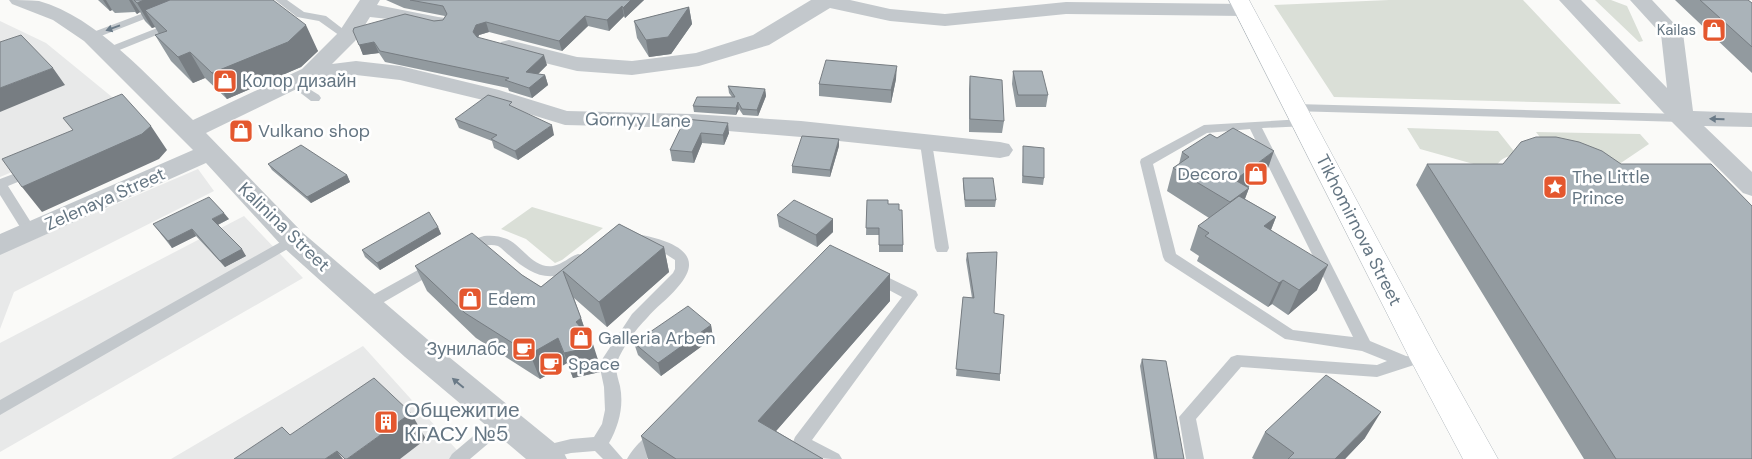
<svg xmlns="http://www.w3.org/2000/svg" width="1752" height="459" viewBox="0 0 1752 459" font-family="'DM Sans',sans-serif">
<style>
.built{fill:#e8e9e9}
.green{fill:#dadfd7}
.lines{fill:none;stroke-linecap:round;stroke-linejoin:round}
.secondary-casing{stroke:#b3babf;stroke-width:1}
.lane{fill:#c3c8cc;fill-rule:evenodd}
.street{fill:#c3c8cc;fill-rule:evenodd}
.secondary{fill:#fff;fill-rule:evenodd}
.wall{fill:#929a9f}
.shaded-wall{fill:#777d82}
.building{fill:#aab3b9;stroke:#777d82}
.oneway{fill:#6a7a87}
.labels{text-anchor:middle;stroke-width:5;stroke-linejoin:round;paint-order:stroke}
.far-poi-label{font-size:15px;fill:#657683;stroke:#fff;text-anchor:end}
.poi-label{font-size:18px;fill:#657683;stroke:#fff;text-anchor:start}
.street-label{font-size:18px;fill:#657683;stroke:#fff}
.near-poi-label{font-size:21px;fill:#657683;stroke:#fff;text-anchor:start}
</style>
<rect width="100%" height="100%" fill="#fafaf8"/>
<path class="built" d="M0,21L46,43L139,119L0,177Z
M198,169L214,191L14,292L0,329V254Z
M244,216L303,278L0,452V343Z
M363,346L465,459H171Z"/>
<path class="green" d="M1389,0H1523L1621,104L1334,97L1274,5Z
M1595,0H1611L1627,6L1643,41L1639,42Z
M1407,128L1498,131L1517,155C1506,156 1498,159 1495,170L1420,149Z
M1536,132L1640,134L1649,144L1609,171L1552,153Z
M532,207L603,228L562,260L555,263L526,239L501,229Z"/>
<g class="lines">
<g class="secondary-casing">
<path id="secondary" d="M1229,0H1249L1437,350L1498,459H1463L1410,359Z"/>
</g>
<path class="lane" d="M178,0H193L96,38L92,39L87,36L88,34Z
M275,0H287L304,12L326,16L352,36L347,39L343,38L319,21L297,17Z
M175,21L179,22L180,24L179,26L112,53L108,54L102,51L104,49Z
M293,79L319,95L321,98L319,101H311L289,84L287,82Z
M1295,104L1682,114L1688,118L1682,122L1291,111L1289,108L1291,105Z
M1303,119L1309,123L1307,126L1262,128L1370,341L1406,356L1414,357L1416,361L1414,365L1377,377L1241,367L1196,419L1204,459H1186L1179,417L1231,357L1237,355L1377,365L1387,361L1362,351L1285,339L1165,261L1163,257L1140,162L1141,159L1204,125ZM1250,129L1353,337L1293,330L1176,254L1153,164L1207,133Z
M926,139L932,143L949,248L947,252H937L935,248L920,143Z
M32,167L38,171L37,174L8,186L37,232L35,235H25L0,195V179Z
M637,234C668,240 710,252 677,288C668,299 656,307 647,318C635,330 623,347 617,362C615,371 618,378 620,386C624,406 619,425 609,443L623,459H603L595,451L571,453L545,459L538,457L535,452L538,447L571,439L594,437L602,424L605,410L604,387L600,368L603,358L632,314L673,273L675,269V260L658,249L632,242L630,239L632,236Z
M293,235L298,237L300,240L298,243L0,415V400Z
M484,236C492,235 500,236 507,239C523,246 533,269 553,266C563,264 569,257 578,254L583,255L585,259C581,266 573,270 566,273C544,282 527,271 510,256C506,253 502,248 498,246C483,241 473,255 460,252L458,248L465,242Z
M436,260L441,261L443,265L441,269L372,309L367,311L362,309L360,305L362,301Z
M875,271L916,291L918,295L812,440L839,454L842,459C825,459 801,459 793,442L795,437L902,297L870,280L868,276L870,272Z
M504,413L510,415L512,420L510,425L470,459H449L452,454L498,415Z
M658,429L664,431L666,436L647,459H627C633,448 647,433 658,429Z"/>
<path class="street" d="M9,0C18,0 30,0 39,1C97,17 150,79 193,120L302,69L339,32L360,0H380L377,5L438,17L446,18L449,23L446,28L438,29L397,20L370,17L355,41L332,64L356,61L400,66L499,90L567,111L692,114L801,121L1000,142L1009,144L1013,150L1009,156L1000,158L801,137L692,128L565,125L483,100L400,80L356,75L315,80L206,133L303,233L427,339L562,449L567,459H526L405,357L283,247L206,163L0,255V234L193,150L84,41L53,20L12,4Z
M811,0H850L890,9L945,14L1066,2L1244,4L1251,6L1255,10L1251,14L1244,16L1066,14L945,26L890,21L830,8L769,45L699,66L632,75L577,71L501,52L498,47L501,42L509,40L577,57L632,61L696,53L753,35Z
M1559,0H1581L1667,88L1661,34L1630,0H1652L1683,33L1693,111L1752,113V127L1704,126L1752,172V196L1743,193L1673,123Z"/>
<use href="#secondary" class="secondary"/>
</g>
<path class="wall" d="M98,0H273L318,51L301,67L227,99L205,78L193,83L171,61L155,35L159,34L155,27L152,28L145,21L140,12L137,14L135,12L115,13L112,10L110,11Z
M386,0H644L625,18L624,16L609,31L588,26L562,51L489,32L479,35L478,38L547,65L538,74L545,75L548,85L532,98L509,91L508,88L385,62L379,53L363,55L354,28L443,20L445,16L404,8Z
M1675,0H1748L1752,3V73Z
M689,7L692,24L671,54L649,57L637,38L634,21Z
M1013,71L1048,95L1046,107H1016L1012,84Z
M970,76L1004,121L1002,133L969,132V89Z
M896,79L891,103L819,96V84Z
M728,86L765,89L766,96L758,116L743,115L739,109L736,115L694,112L693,106L732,97L729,93Z
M514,107L554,135L518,160L494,148L492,141L459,128L455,119Z
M685,119L729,133L724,145L702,143L694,163L672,161L670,150Z
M839,146L830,177L792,173V166Z
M1023,146L1044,178L1043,185L1022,183L1023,153Z
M1182,152L1266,174L1248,187L1249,188L1245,199L1276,217L1271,230L1317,290L1288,315L1272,304L1268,307L1197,261L1199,256L1190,250L1198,226L1209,218L1167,191L1173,168L1179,164Z
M268,164L347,175L350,182L311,203L272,170Z
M1427,164H1621L1752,459H1584L1416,185Z
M963,178L996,200L995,207H965L963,185Z
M867,200L888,204L899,210L903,245V252H879V235H866Z
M777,215L833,232L817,247L779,227Z
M229,219L218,225L246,256L225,267L196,236L172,248L153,224Z
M619,224L664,247L669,272L607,327L574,298L587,335L600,366V372L573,378L567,363L540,379L476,338L427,291L415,266L522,275L541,287Z
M438,227L441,234L380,270L365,257L362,250Z
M967,253L994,313L1000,374V381L956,376L963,297L972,298L966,260Z
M890,274V301L776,431L823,459H648L641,436Z
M711,325L713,338L661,376L638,355L634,343Z
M1142,359L1184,459H1154L1140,366Z
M1265,432L1365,438L1345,459H1254L1252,458Z"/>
<path class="shaded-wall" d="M103,0H106L112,10L110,11Z
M129,0H132L140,12L137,14Z
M134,0H222L145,10L155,27L152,28L137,3Z
M631,0H644L625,18L623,8Z
M622,6L624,16L609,31L607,20Z
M689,7L692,24L671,54L649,57L646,40Z
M585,16L588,26L562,51L559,41Z
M486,22L489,32L479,35L476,42L473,32L476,25Z
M306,25L318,51L301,67L227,99L212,73Z
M374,42L379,53L363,55L359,45Z
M190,52L205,78L193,83L178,57Z
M544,55L547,65L529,83L526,72Z
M897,66L896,79L891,103V90Z
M53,68L65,85L0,112V88Z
M545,75L548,85L532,98L529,88Z
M765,89L766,96L758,116L757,110Z
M738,102L739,109L736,115V108Z
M728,123L729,133L724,145L723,135Z
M552,125L554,135L518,160L515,151Z
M151,126L167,150L159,159L42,212L22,187Z
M701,133L702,143L694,163L692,152Z
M839,139V146L830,177V170Z
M1274,151L1266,174L1229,201L1235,180Z
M347,175L350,182L311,203L307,197Z
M1249,188L1240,211L1230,202Z
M224,213L229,219L217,225L212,219Z
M1276,217L1266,242L1264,226Z
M833,219V232L817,247L816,235Z
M438,227L441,234L380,270L377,263Z
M192,229L196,236L172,248L168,241Z
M664,247L669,272L607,327L599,302Z
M242,249L246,256L225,267L220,261Z
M1328,265L1317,290L1288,315L1299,290Z
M890,274V301L762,447L758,421Z
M1283,280L1272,304L1268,307L1279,283Z
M581,318L589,343L576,322Z
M711,325L713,338L661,376L658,363Z
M558,338L567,363L540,379L530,354Z
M592,341L600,366V372L573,378L564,353Z
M1381,412L1365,438L1345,459H1335Z
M411,413L426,439L400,459H347Z
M337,451L343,459H325Z"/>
<path class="building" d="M134,0H144L137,3Z
M170,0H273L306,25L288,42L212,73L190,52L178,57L155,35L167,31L145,10Z
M410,0H631L623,8L622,6L607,20L585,16L559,41L486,22L476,25L473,32L477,37L544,55L526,72L545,75L529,88L505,80L509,78L380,51L374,42L359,45L353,31L354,28L405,14L434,21L443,20L447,14L443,6Z
M1700,0H1748L1752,3V47Z
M689,7L668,37L646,40L634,21Z
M21,35L53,68L0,88V42Z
M826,60L897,66L891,90L819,84Z
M1013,71H1042L1048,95H1018Z
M970,76L1002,80L1004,121L970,119Z
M728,86L765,89L757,110L742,109L738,102L736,108L693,106L697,97H735Z
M122,94L151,126L142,134L22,187L2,159L73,130L63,118Z
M488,95L512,102L509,105L552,125L515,151L491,139L497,135L455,119Z
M685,119L728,123L723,135L701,133L692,152L670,150Z
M1233,128L1274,151L1235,180L1249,188L1230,202L1173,168L1189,157L1182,152L1210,134L1217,138Z
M802,136L839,139L830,170L792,166Z
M1536,137H1556L1579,142L1602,151L1621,164H1711L1752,206V459H1616L1427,164H1503L1521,142Z
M301,145L347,175L307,197L268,164Z
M1023,146L1044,148V178L1023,176Z
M963,178H993L996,200H965Z
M1239,196L1276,217L1264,226L1328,265L1299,290L1283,280L1279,283L1205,236L1209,233L1198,226Z
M209,197L224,213L212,219L242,249L220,261L192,229L168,241L153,224Z
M794,200L833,219L816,235L777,215Z
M867,200H888V204H899V210H902L903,245H879V228H866Z
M429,212L438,227L377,263L362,250Z
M619,224L664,247L599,302L563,271L581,318L576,322L592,341V347L564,353L558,338L530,354L465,313L415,266L472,233L522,275L541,287Z
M830,245L890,274L758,421L823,459H676L641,436Z
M997,252L994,313L1004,315L1000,374L956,369L963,297L974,298L967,253Z
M688,306L711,325L658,363L634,343Z
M1142,359L1166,361L1184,459H1157Z
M1326,375L1381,412L1335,459H1288L1294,453L1265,432Z
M374,378L411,413L347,459H345L337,451L325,459H234L282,427L290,435Z"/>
<defs><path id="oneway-solid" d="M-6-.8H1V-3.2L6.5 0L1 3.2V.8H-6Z" transform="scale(1.25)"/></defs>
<g class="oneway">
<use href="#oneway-solid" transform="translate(113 28) rotate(160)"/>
<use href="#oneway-solid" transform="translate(1717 119) rotate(-179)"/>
<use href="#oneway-solid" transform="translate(458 383) rotate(-140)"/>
</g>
<defs>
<g id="shop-square" transform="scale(1.25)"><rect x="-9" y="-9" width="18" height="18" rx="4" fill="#e4572e" stroke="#fff"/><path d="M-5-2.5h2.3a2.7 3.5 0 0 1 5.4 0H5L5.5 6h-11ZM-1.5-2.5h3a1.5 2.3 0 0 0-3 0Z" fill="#fff"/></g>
<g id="sight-square" transform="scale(1.25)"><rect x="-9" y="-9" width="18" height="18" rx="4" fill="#e4572e" stroke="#fff"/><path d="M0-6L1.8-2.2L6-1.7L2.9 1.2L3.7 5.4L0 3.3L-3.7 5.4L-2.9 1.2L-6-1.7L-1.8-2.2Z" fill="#fff"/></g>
<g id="cafe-square" transform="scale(1.25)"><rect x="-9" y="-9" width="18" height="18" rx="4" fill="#e4572e" stroke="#fff"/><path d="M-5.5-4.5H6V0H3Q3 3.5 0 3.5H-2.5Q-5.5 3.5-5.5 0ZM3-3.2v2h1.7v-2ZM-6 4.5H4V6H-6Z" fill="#fff"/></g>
<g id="building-square" transform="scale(1.25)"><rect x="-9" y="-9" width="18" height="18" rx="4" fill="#e4572e" stroke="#fff"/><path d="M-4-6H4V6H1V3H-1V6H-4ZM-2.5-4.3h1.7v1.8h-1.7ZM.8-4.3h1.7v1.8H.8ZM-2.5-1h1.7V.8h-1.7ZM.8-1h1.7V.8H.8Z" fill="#fff"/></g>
</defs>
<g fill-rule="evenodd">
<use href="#shop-square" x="1714" y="30"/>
<use href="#shop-square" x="225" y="81"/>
<use href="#shop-square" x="241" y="131"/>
<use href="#shop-square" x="1256" y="174"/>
<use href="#sight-square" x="1555" y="187"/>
<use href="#shop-square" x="470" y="299"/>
<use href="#shop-square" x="581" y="338"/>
<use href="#cafe-square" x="524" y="349"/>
<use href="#cafe-square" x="551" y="364"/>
<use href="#building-square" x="386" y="422"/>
</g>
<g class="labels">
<g class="far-poi-label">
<text x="1696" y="35">Kailas</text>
</g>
<g class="poi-label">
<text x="242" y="87">Колор дизайн</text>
<text x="258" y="137">Vulkano shop</text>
<text x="1238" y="180" text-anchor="end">Decoro</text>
<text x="1572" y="183">The Little<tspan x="1572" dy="21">Prince</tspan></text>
<text x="488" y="305">Edem</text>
<text x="598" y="344">Galleria Arben</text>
<text x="506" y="355" text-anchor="end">Зунилабс</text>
<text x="568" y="370">Space</text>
</g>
<g class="street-label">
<text transform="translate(638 120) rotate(1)" y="6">Gornyy Lane</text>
<text transform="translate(105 199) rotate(-24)" y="6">Zelenaya Street</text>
<text transform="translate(284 227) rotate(44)" y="6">Kalinina Street</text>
<text transform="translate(1359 230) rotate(63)" y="6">Tikhomirnova Street</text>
</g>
<g class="near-poi-label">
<text x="404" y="417">Общежитие<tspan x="404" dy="24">КГАСУ №5</tspan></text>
</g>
</g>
</svg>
